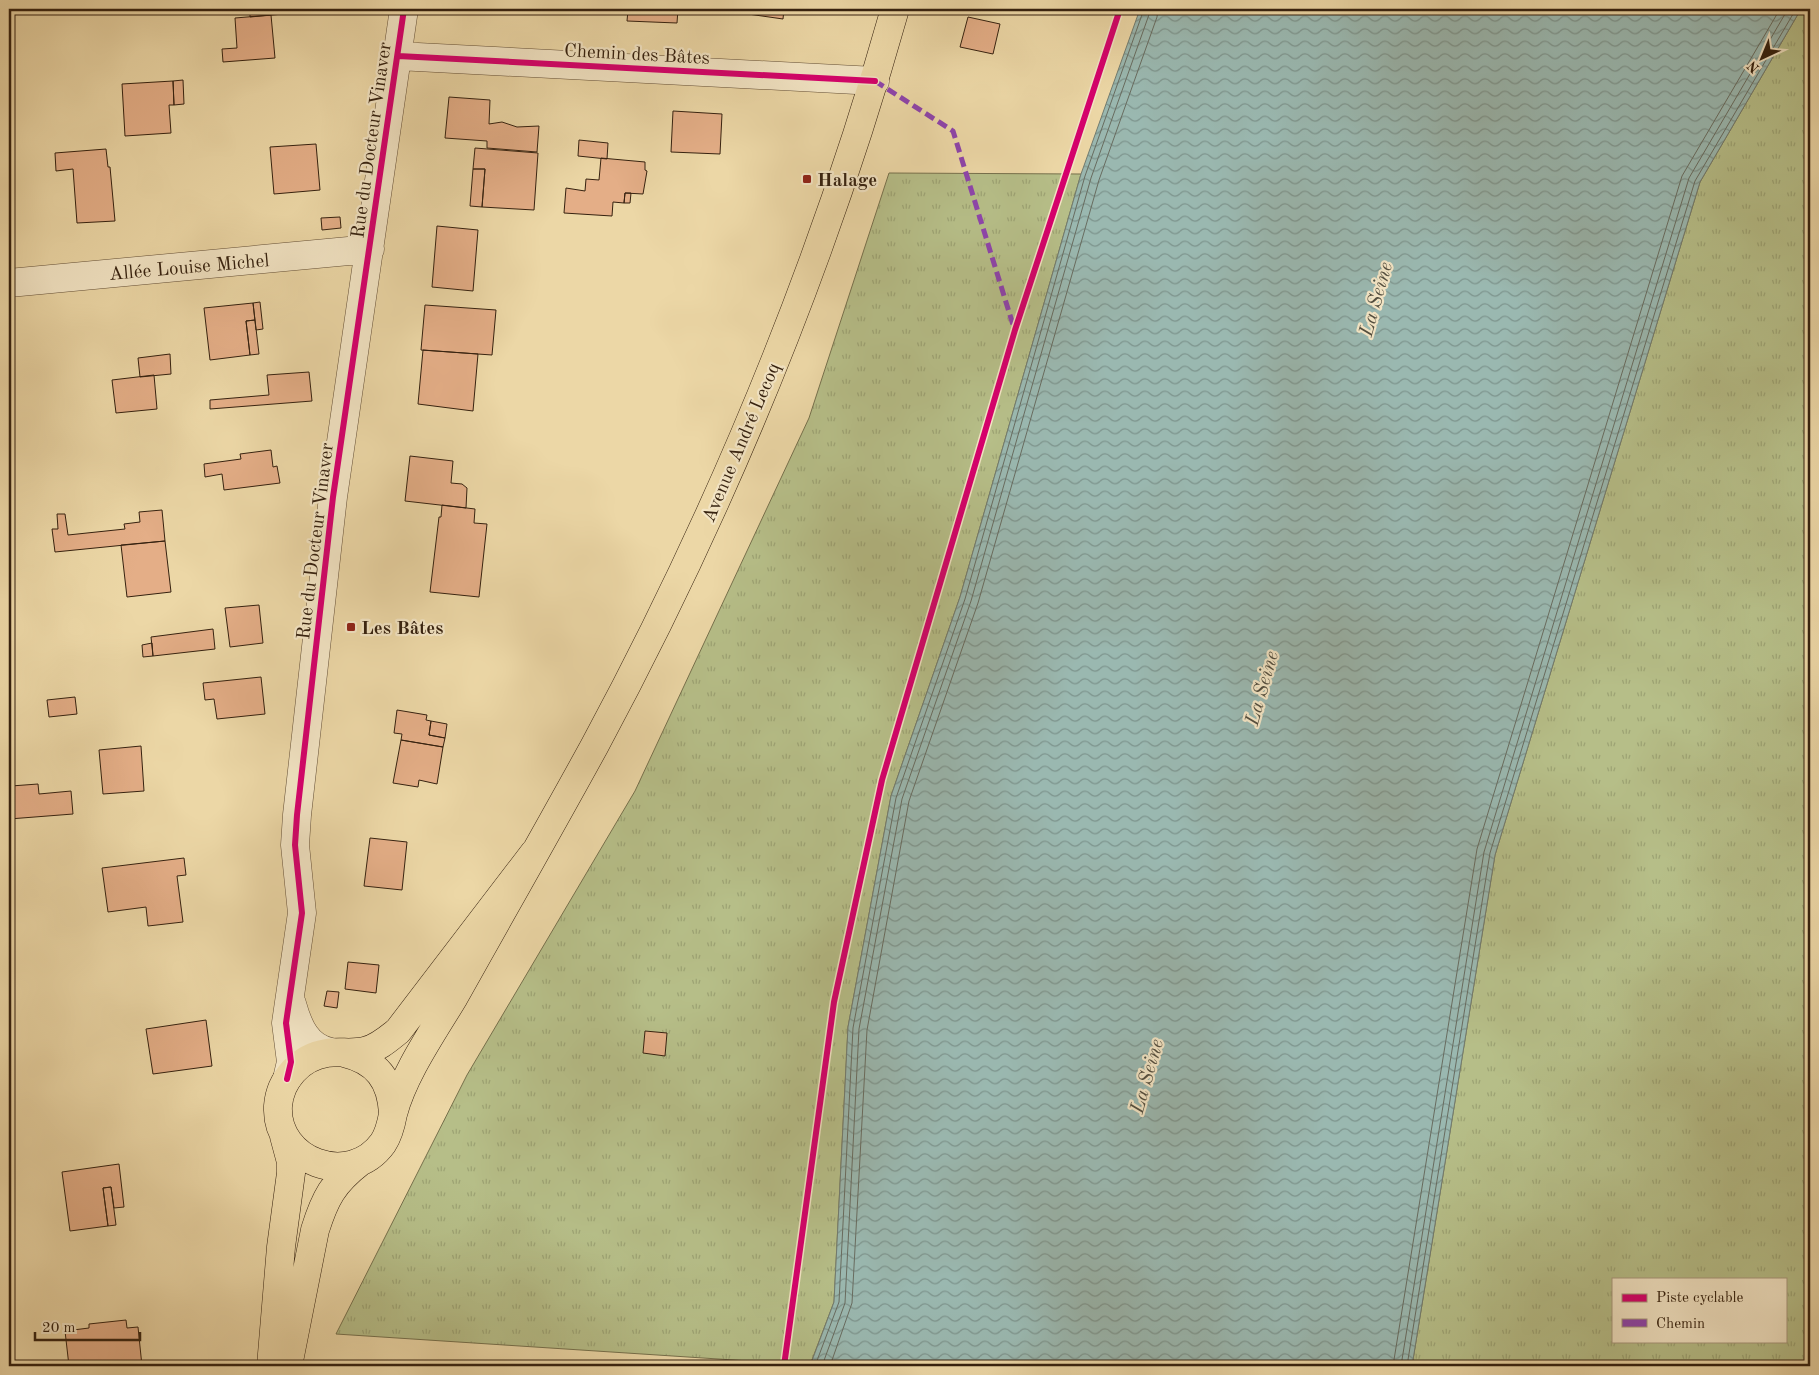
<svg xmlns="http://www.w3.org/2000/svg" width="1819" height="1375" viewBox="0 0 1819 1375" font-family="'Old Standard TT',serif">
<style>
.grass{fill:url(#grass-tufts);stroke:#76704c;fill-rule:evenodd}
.water{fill:url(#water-waves);stroke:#727c70}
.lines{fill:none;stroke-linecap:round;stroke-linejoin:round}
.shore{stroke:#686c60;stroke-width:1}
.building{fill:#e4ae87;stroke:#35210f}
.minor-casing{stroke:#634e35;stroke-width:29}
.major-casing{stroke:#35210f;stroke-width:29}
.minor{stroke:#f3e5c5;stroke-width:28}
.major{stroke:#ecd7a6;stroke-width:28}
.quiet{stroke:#8e44ad;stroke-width:5;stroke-dasharray:10 5;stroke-linecap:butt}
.cycleway-casing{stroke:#f3e5c5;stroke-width:9}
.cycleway{stroke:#d6006c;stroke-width:6}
.poi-dot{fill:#8f2418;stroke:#f3e5c5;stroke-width:2}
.labels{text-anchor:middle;stroke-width:4.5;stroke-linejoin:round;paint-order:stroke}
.street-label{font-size:19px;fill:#35210f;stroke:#f3e5c5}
.poi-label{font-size:19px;font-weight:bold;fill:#35210f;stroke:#f3e5c5;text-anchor:start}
.water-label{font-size:20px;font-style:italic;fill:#534e3f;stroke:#f3e5c5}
</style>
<defs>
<pattern id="grass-tufts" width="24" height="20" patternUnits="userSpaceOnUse" patternTransform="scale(1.25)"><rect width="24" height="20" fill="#b6be88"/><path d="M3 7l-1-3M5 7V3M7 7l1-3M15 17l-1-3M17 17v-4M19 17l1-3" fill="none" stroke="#9da374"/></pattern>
<pattern id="water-waves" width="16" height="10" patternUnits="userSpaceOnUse" patternTransform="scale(1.25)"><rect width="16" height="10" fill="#9ab8b0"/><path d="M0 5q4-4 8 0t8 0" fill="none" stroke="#7e958e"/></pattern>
</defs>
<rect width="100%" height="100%" fill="#ecd7a6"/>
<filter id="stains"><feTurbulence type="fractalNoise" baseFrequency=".004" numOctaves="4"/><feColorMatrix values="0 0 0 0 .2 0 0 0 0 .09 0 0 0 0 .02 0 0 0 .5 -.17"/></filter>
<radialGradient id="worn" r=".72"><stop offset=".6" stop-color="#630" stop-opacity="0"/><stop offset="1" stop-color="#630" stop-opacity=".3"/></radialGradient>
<path class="grass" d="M1801,9H1810V1366H1412L1495,855L1700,182ZM1613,1279H1785V1341H1613Z
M889,173L1081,174L960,597L891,796L848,1027L834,1302L810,1365L336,1334L467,1075L635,791L809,418Z"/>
<path class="water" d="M1140,9H1801L1700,182L1495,855L1412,1366H810L834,1302L848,1027L891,796L960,597L1081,174Z"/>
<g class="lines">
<path class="shore" d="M815,1366L839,1302L853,1028L896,798L965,599L1085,176L1144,9
M822,1366L845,1303L859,1029L902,799L971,601L1091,178L1151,9
M830,1366L852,1303L867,1030L909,801L978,603L1099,180L1157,17L1158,9
M1393,1366L1477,849L1682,176L1780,9
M1401,1366L1484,852L1689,178L1788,9
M1407,1366L1490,853L1695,181L1796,9"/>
</g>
<path class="building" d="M250,9H317V11L250,17Z
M611,9H678L677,23L627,21L628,10Z
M742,9H784L783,19L741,13Z
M271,15L275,58L223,62L222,49L237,48L235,18Z
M968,17L1000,24L993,54L960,47Z
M183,80L184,104L174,105L173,81Z
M173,81L174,105H169L171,133L125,136L122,84Z
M449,97L490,100L489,124L502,122L517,127L539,126L537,152L487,148V141L445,138Z
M673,111L722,114L720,154L671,152Z
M579,140L608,143L607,159L578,156Z
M316,144L320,190L274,194L270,147Z
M475,148L538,153L534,210L482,207L485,169H473Z
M106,149L108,167H110L115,221L77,223L73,169L56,171L55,153Z
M601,158L645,162V170L647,171L643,194L625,193L624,203L613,202L612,216L564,213L566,188L585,191L586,179L599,180Z
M473,169H485L482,207L470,206Z
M625,193H631L630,203H624Z
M340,217L341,228L322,230L321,218Z
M437,226L478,230L473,291L432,287Z
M260,302L263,329L256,330L253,303Z
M253,303L255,320L246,321L250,355L210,360L204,308Z
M425,305L496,310L492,355L421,350Z
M255,320L259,354L250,355L246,321Z
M423,350L478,354L473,411L418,404Z
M170,354L171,374L140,377L138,358Z
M309,372L312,401L210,409V400L269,395L267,375Z
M154,375L157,409L116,413L112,380Z
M271,450L273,467L277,466L280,483L224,490L222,474L205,477L204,464L241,459L240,454Z
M410,456L453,461L451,483L462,484L467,488L466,508L405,501Z
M442,505L475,509L474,523L487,524L479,597L430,592L439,517H441Z
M162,510L165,541L55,552L52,529H58L57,514H65L68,535L125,529L124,524L140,522L139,512Z
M165,541L171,592L127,597L121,545Z
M259,605L263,643L230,647L225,608Z
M213,629L215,649L153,656L151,637Z
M152,643L153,656L143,657L142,645Z
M261,677L265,714L217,719L214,699L205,700L203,683Z
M75,697L77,714L49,717L47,700Z
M397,710L427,715L426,720L431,721L429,735L445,738L443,747L401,740L402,734L394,733Z
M431,721L447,724L445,738L429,735Z
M401,740L443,747L437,784L419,780L418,787L393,783Z
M141,746L144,791L103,794L99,750Z
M9,779H10L11,786L38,784L39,794L71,791L73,814L9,819Z
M370,838L407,842L402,890L364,886Z
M184,858L186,875L177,876L183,922L148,926L146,907L108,912L102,868Z
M348,962L379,965L376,993L345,989Z
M327,991L339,992L337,1008L324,1006Z
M206,1020L212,1066L153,1074L146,1029Z
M645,1031L667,1033L665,1056L643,1053Z
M119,1164L124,1207L114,1208L111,1187L103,1188L108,1226L70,1231L62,1172Z
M111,1187L116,1225L108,1226L103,1188Z
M126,1320L127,1328L138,1327L142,1366H69L65,1331L89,1328V1324Z"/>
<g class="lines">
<g class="minor-casing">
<path id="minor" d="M398,56L875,81
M9,283L370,249
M292,1004C298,1026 307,1048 331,1052
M287,1079L291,1062L286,1023L302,913L295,845L297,815L333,497L404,9"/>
</g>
<g class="major-casing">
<path id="major" d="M534,853L398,1031C388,1039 378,1048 365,1051C353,1054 339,1051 327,1053C300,1057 280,1080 278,1106C275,1162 350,1189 383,1143C389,1134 391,1125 393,1114C403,1075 433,1032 454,997C501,913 549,829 595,745C721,511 823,264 895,9
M344,1053C377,1061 391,1080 393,1113
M271,1366L281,1247L291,1173V1162L284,1136
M288,1366L315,1230C325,1198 333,1183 360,1162"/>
</g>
<use href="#minor" class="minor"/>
<use href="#major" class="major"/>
<path class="quiet" d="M875,81L953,131L1014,328"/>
<g class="cycleway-casing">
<path id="cycleway" d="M398,56L875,81
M287,1079L291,1062L286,1023L302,913L295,845L297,815L333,497L404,9
M784,1366L834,1002L882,780L1015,330L1120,9"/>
</g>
<use href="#cycleway" class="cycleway"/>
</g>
<g class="poi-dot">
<rect x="802" y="174" width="10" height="10" rx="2.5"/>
<rect x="346" y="622" width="10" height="10" rx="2.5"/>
</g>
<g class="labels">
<g class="street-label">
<text transform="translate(637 53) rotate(3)" y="7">Chemin des Bâtes</text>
<text transform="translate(370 140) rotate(-82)" y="7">Rue du Docteur Vinaver</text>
<text transform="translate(189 266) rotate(-5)" y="7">Allée Louise Michel</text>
<text transform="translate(740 442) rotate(-67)" y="7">Avenue André Lecoq</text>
<text transform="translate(314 541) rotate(-83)" y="7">Rue du Docteur Vinaver</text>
</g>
<g class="poi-label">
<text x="817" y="186">Halage</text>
<text x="361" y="634">Les Bâtes</text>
</g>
<g class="water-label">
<text transform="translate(1375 299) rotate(-74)" y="7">La Seine</text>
<text transform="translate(1261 688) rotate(-74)" y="7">La Seine</text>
<text transform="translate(1146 1076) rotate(-74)" y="7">La Seine</text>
</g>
</g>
<rect width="1819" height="1375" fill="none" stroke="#ecd7a6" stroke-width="30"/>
<rect x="10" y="10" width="1799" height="1355" fill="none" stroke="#35210f" stroke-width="2.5"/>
<rect x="15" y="15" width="1789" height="1345" fill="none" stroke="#35210f"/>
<rect x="1612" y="1278" width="175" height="65" fill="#f3e5c5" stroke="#a7977c"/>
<rect x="1622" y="1294" width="25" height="8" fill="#d6006c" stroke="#a7977c"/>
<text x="1656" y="1302" font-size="15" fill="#35210f">Piste cyclable</text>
<rect x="1622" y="1319" width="25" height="8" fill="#8e44ad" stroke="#a7977c"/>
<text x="1656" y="1328" font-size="15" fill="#35210f">Chemin</text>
<g transform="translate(1762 58) rotate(224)" stroke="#f3e5c5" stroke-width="4" paint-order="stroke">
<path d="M0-4L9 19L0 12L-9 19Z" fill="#35210f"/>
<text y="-8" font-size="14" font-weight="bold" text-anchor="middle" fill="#35210f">N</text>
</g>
<path d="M35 1332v8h105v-8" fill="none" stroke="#35210f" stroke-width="2.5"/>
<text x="42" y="1332" font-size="15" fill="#35210f" stroke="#f3e5c5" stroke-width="4" paint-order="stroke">20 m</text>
<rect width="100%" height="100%" filter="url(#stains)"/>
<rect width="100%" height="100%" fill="url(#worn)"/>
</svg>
